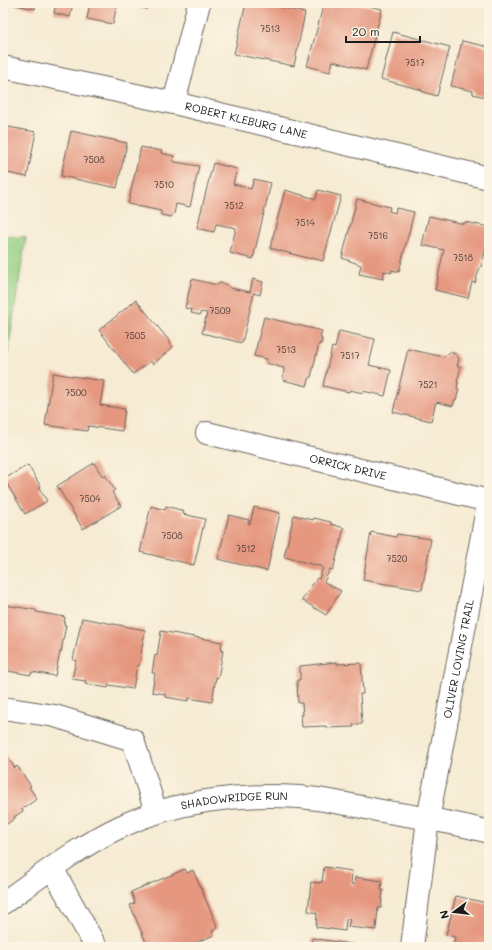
<svg xmlns="http://www.w3.org/2000/svg" width="492" height="950" viewBox="0 0 492 950" font-family="Mali,sans-serif">
<style>
.green{fill:#95cf83;stroke:#587650}
.building{fill:#e5977f}
.lines{fill:none;stroke-linecap:round;stroke-linejoin:round}
.minor-casing{stroke:#68645c;stroke-width:24}
.minor{stroke:#fff;stroke-width:22}
.labels{text-anchor:middle;stroke-width:4;stroke-linejoin:round;paint-order:stroke}
.number-label{font-size:9px;fill:#4e3b35}
.street-label{font-size:11px;fill:#1c1c1c;stroke:#fcf5e5}
</style>
<rect width="100%" height="100%" fill="#fcf5e5"/>
<filter id="ink" filterUnits="userSpaceOnUse"><feTurbulence type="fractalNoise" baseFrequency=".025" numOctaves="2"/><feDisplacementMap in="SourceGraphic" scale="8" xChannelSelector="R" yChannelSelector="G"/><feConvolveMatrix kernelMatrix="1 2 1 2 8 2 1 2 1" color-interpolation-filters="sRGB"/></filter>
<filter id="wash" filterUnits="userSpaceOnUse"><feTurbulence type="fractalNoise" baseFrequency=".012" numOctaves="4" result="noise"/><feDisplacementMap in="SourceGraphic" scale="16" xChannelSelector="R" yChannelSelector="G"/><feGaussianBlur stdDeviation="0.9" result="paint"/><feColorMatrix in="noise" values="0 0 0 0 0 0 0 0 0 0 0 0 0 0 0 0 0 1.4 0 .05"/><feComposite in="paint" operator="in"/></filter>
<g filter="url(#wash)">
<rect width="100%" height="100%" fill="#f6ebd3"/>
<path class="green" d="M3,236L26,237L3,383Z"/>
<g id="blocks">
<path class="building" d="M12,3H36L35,9L11,4Z
M56,3H73L70,17L54,13Z
M90,3H117L113,24L87,19Z
M129,3H149L147,9L129,5Z
M246,3H271L272,5L305,13L294,66L234,54Z
M324,3H356L382,9L366,70L333,61L330,72L307,66Z
M393,32L450,47L437,96L421,91L422,90L381,79Z
M462,41L489,47V98L473,94V91L451,86Z
M3,126L36,132L27,177L3,172Z
M71,131L127,143L117,188L61,176Z
M141,147L162,151L161,153L174,156L173,160L175,162L199,166L190,207L176,204L174,214L171,217L161,215V211L128,204Z
M213,163L237,169L233,184L251,189L254,179L271,183L253,259L230,253L236,228L216,224L214,232L197,228Z
M285,190L316,199L318,190L341,196L323,261L311,258V259L270,248Z
M357,199L390,207L389,211L395,213L396,208L414,212L399,272L392,270L391,273L384,271L383,279L359,274L361,265L342,258Z
M429,216L464,224L465,222L489,227V237L481,267H480L475,283L472,282L468,298L435,290L444,250L422,245Z
M192,279L217,285L220,283L228,285L230,288L250,292L253,279L263,282L260,295L254,293L242,343L202,333L207,313L201,312L200,315L191,313L192,310L185,308Z
M136,300L171,343L170,344L173,347L153,364L151,361L133,374L99,330Z
M264,317L322,331L320,338H322L321,344H319L311,377H310L307,386L283,380L284,368L266,363L267,359L254,356Z
M339,331L375,339L369,365L391,370L385,396L363,391V393L350,390L349,392L323,386L332,347L335,348Z
M408,349L444,357L450,352L456,354L459,359L457,366H461L457,382H458L457,389H459L456,400L455,399L453,406L436,402L431,421L393,412Z
M53,373L104,381L100,405L125,409L122,431L88,426L87,431L45,425Z
M94,463L103,477L105,475L115,490L112,492L121,506L83,529L57,486Z
M28,465L41,487L39,488L47,501L25,514L4,479Z
M151,506L165,510L166,506L184,511L183,514L205,519L194,565L140,552Z
M254,507L280,513L267,571L218,559L229,515L249,520L248,523L250,524Z
M294,515L313,520L314,518L331,522V524L344,528L333,570L330,569L324,582L341,591L326,615L302,600L317,578L319,579L323,567L284,557Z
M371,532L396,537L397,534L431,539L422,590L363,580Z
M5,605L36,610V612L65,617L64,625H66L61,652H60L55,676L32,672L31,675L8,671L9,668L3,667V620Z
M82,618L145,630L139,666L137,665L133,689L109,685L108,688L85,684L86,681L72,679L76,661L73,660Z
M161,631L222,642L221,651H223L218,678L216,677L212,702L189,698L188,701L165,697V694L152,692L155,673H152L155,655L157,656Z
M337,662V664L361,663L363,694H360L362,724H353L354,727L326,728V726L302,727L301,715H303L302,703H298L297,680H300V666Z
M3,752L15,768L17,766L31,786L29,787L37,799L22,809L23,811L14,817L15,818L3,827Z
M324,867L352,871L351,884L354,885L355,877L382,881L381,890H383L381,908H378L376,930L348,927L350,919H346L345,931L316,927L317,913L308,911L311,882L319,883L320,882H322Z
M185,869L187,873L193,870L218,928L212,931L214,935L185,947H148L130,905L135,903L131,892Z
M456,896L487,903L489,898V947H478L475,945V947H453L455,937L446,935Z
M312,938L363,946V947H311Z"/>
</g>
</g>
<g filter="url(#ink)">
<use href="#blocks" fill-opacity="0" stroke="#68645c" stroke-width="1"/>
<g class="lines">
<g class="minor-casing">
<g id="minor">
<path id="s1" d="M3,67L174,103L489,178"/>
<path d="M174,103L199,3"/>
<path id="s2" d="M207,433L489,501"/>
<path d="M3,708L55,716L133,740L156,812"/>
<path d="M52,868L96,947"/>
<path id="s3" d="M3,903C41,876 79,846 122,826C175,801 241,793 299,797C327,799 355,806 382,811C418,817 454,822 489,832"/>
<path id="s4" d="M412,947L428,819L489,499"/>
</g>
</g>
<use href="#minor" class="minor"/>
</g>
</g>
<g class="labels">
<g class="number-label">
<text x="270" y="32">7513</text>
<text x="415" y="66">7517</text>
<text x="94" y="163">7508</text>
<text x="164" y="188">7510</text>
<text x="234" y="209">7512</text>
<text x="305" y="226">7514</text>
<text x="378" y="239">7516</text>
<text x="463" y="261">7518</text>
<text x="220" y="314">7509</text>
<text x="135" y="339">7505</text>
<text x="286" y="353">7513</text>
<text x="350" y="359">7517</text>
<text x="428" y="388">7521</text>
<text x="76" y="396">7500</text>
<text x="90" y="502">7504</text>
<text x="172" y="539">7508</text>
<text x="246" y="552">7512</text>
<text x="397" y="562">7520</text>
</g>
<g class="street-label">
<text dy="4" stroke="none"><textPath href="#s1" startOffset="249">ROBERT KLEBURG LANE</textPath></text>
<text dy="4" stroke="none"><textPath href="#s2" startOffset="145">ORRICK DRIVE</textPath></text>
<text dy="4" stroke="none"><textPath href="#s4" startOffset="292">OLIVER LOVING TRAIL</textPath></text>
<text dy="4" stroke="none"><textPath href="#s3" startOffset="258">SHADOWRIDGE RUN</textPath></text>
</g>
</g>
<rect width="492" height="950" fill="none" stroke="#fcf5e5" stroke-width="16"/>
<g transform="translate(454 912) rotate(255)" stroke="#fcf5e5" stroke-width="3" paint-order="stroke">
<path d="M0-3L7 15L0 10L-7 15Z" fill="#1c1c1c"/>
<text y="-6" font-size="11" font-weight="bold" text-anchor="middle" fill="#1c1c1c">N</text>
</g>
<path d="M346 36v6h74v-6" fill="none" stroke="#1c1c1c" stroke-width="2"/>
<text x="352" y="36" font-size="12" fill="#1c1c1c" stroke="#fcf5e5" stroke-width="3" paint-order="stroke">20 m</text>
</svg>
